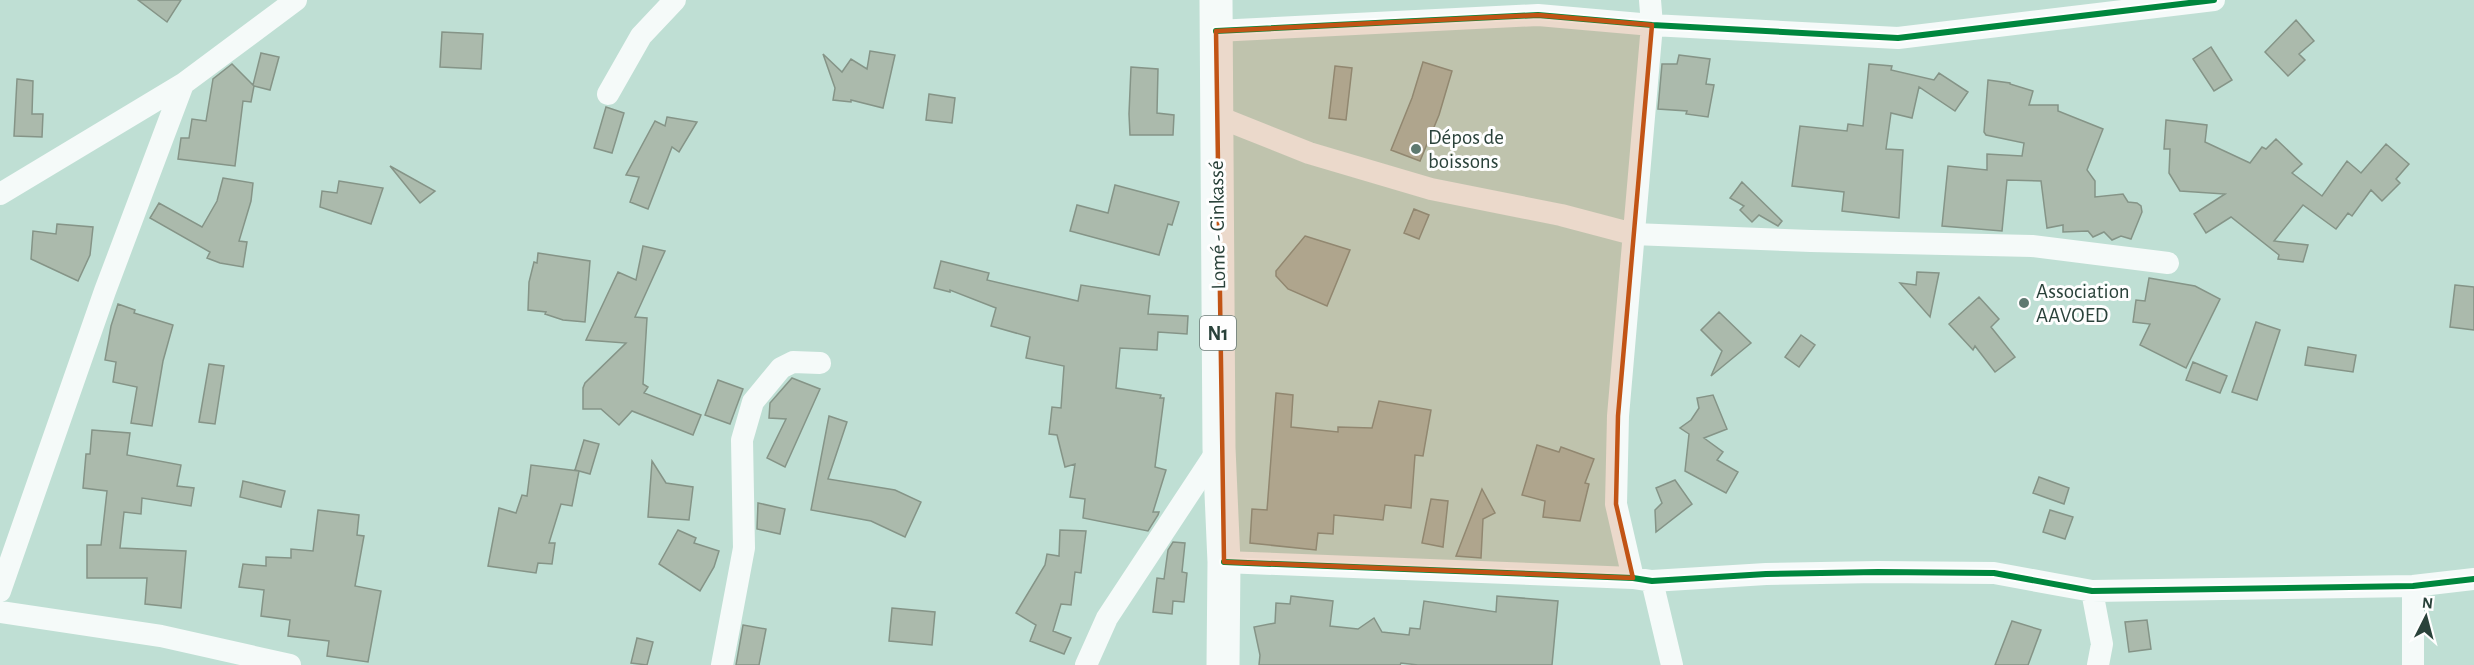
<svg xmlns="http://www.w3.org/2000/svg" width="2474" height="665" viewBox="0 0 2474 665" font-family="'Alegreya Sans',sans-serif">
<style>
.building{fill:#abbaac;stroke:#859487;stroke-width:1.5}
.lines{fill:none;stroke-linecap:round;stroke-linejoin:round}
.minor{stroke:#f5faf9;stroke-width:22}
.trunk{stroke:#f5faf9;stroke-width:33}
.cycleway-casing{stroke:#fefefe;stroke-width:10}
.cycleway{stroke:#00873e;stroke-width:6}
.marked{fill:#c25415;fill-opacity:0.2;stroke:#c25415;stroke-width:4.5;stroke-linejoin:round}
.poi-dot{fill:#5e7970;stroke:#fefefe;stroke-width:2}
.labels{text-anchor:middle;stroke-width:6;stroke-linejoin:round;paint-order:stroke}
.shield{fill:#fefefe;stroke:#6a7a75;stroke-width:1.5}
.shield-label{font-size:20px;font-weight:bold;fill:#2a423a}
.poi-label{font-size:21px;fill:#2a423a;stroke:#fefefe;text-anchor:start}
.street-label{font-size:21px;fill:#2a423a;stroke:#fefefe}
</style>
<rect width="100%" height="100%" fill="#bfdfd4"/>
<path class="building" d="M138,0H181L167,22Z
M2296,20L2314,41L2299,54L2305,60L2288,76L2265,52Z
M442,32L483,34L481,69L440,67Z
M2211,47L2232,80L2214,91L2193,59Z
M870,51L895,55L883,108L851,100V102L833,100L835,88L823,54L842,72L851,59L867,69Z
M261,53L279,57L270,90L254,86L251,102L243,101L235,166L178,159L181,138H189L192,119L206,121L213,79L232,64L253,85Z
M1679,55L1710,59L1706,84L1714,85L1708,117L1686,114L1687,111L1658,109L1662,64H1677Z
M1423,62L1452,71L1439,115L1420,161L1391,150L1412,98Z
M1869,64L1892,66L1891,70L1934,80L1939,73L1968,92L1955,111L1919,87L1912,118L1891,113L1886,149L1903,150L1899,218L1842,211L1844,192L1792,186L1800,126L1847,131L1848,124L1863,126Z
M1335,66L1352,68L1346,120L1329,118Z
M1131,67L1158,69L1157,113L1174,115L1173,135H1130L1129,114Z
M17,79L33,81L32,114H43L42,137L14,136Z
M1988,80L2010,83V84L2033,91L2029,105H2058V111L2103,129L2087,170L2095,181V197L2123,194L2128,202L2137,203L2141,206L2142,212L2131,239L2121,236L2112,240L2104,232L2093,237L2088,231L2063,232V225L2047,228L2041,181L2007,180L2002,231L1942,226L1948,166L1987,170V154L2022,156L2024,143L1986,135L1984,132Z
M929,94L955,98L952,123L926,120Z
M606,107L624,113L612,153L594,148Z
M667,117L697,122L679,152L672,147L648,209L630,202L639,177L626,175L655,121L665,126Z
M2166,120L2207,125L2205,142L2250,163L2262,147L2266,149L2276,139L2302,164L2292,173L2322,196L2347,161L2361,173L2386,144L2409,164L2396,179L2400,183L2382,201L2371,190L2352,216L2348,213L2336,229L2303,205L2274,241L2308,245L2303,262L2278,259L2279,255L2231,217L2206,233L2194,214L2225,194L2180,191L2169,173L2170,149H2164Z
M390,166L435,191L420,203Z
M223,178L253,183L251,201L239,241L247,242L243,267L220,263L207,258L210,252L150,218L159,203L202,227L217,201Z
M339,181L383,188L371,224L320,207L322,191L337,193Z
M1742,182L1782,221L1778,226L1759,215L1752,222L1740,210L1744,206L1730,198Z
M1115,185L1179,202L1172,225L1168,224L1159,255L1070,231L1077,205L1108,213Z
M1414,209L1429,215L1419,239L1404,233Z
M57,224L93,227L90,255L78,281L31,259L33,231L56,234Z
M1305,236L1350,250L1327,306L1288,289L1276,276V271Z
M643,246L665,251L635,317L647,318L643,384L648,387L644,393L701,415L693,435L632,411L619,425L601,409H583V388L585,383L626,343L586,340L618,272L636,280Z
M538,253L590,261L585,322L563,320L545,314L546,312L528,310L529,282L534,262L537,263Z
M941,261L989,273L987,280L1078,301L1081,285L1150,296L1148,314L1188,316L1187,334L1158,332L1157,350L1120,348L1116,388L1161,395L1160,398H1164L1155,467L1166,470L1153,512H1159L1158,515L1148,531L1083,518L1085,499L1070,497L1075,464L1065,467L1057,435L1049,434L1052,407L1061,408L1064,366L1026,358L1030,337L991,326L996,308L950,290V292L934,288Z
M1917,272L1939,273L1930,317L1900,283L1916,285Z
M2149,278L2195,286L2220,299L2186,368L2140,345L2150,324L2133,322L2136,300L2145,301Z
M2455,285L2474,287V330L2450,327Z
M1979,297L1999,319L1991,327L2015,357L1995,372L1975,346L1973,350L1949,324Z
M118,304L135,310L134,313L173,325L163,361L152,426L131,423L137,387L113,382L116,362L105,360L111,326Z
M1719,312L1751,343L1711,376L1722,351L1701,330Z
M2256,322L2280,330L2257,400L2232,392Z
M1801,335L1815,345L1799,367L1785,357Z
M2308,347L2356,355L2353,372L2305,365Z
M2193,362L2227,376L2220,393L2186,380Z
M209,364L224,366L215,424L199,422Z
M792,378L820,389L785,467L767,458L786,419L769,418L770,403Z
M718,380L743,389L730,424L705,415Z
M1276,393L1293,395L1291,427L1338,432V427L1372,428L1379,401L1431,410L1423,456L1415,455L1411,508L1385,505L1383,520L1334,515L1333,534L1318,533L1316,550L1250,543L1252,509L1267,510Z
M1713,395L1727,429L1704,438L1723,452L1717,460L1738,472L1726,493L1685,471L1689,434L1680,428L1691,420L1699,408L1697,398Z
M829,416L847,422L828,479L895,490L921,502L905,537L871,521L811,510Z
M92,430L130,433L127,455L181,465L177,486L194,488L191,506L142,498L141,514L124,512L120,548L186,551L181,608L145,604L147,578H87V545H101L107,491L83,488L86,454H90Z
M584,440L599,444L590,474L579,471L572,506L561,504L549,543H555L552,564L538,563L536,573L488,566L499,508L516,513L522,495L527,496L531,465L579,471L575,470Z
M1537,445L1559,452L1561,447L1594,459L1585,483L1589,484L1580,521L1543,517L1545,501L1522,495Z
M652,461L666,483L693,487L689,520L648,517Z
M2039,477L2069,488L2064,504L2033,493Z
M1675,480L1692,504L1656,532L1655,510L1662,503L1656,488Z
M243,481L285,491L281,507L240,497Z
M1482,489L1495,513L1483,519L1481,558L1456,556Z
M1431,499L1448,501L1443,547L1422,543Z
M758,503L785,509L780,534L757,529Z
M318,510L359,515L357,535L364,536L355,586L381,591L368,662L327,656L329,641L288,636L290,620L261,616L264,590L239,587L243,564L266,566V557L291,558V549L313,551Z
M2050,510L2073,517L2065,539L2043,532Z
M678,530L696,538L694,543L719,551L714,567L700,591L659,564Z
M1060,530L1086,531L1081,573L1075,572L1071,605L1061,604L1053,631L1071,638L1064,654L1030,641L1036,625L1016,613L1045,565L1047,554L1059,556Z
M1173,542L1185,543L1182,572L1187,573L1184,602L1173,601L1172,614L1153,612L1157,578L1164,579L1168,550Z
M1291,596L1333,601L1330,626L1358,629L1374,618L1382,632L1409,635L1410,628L1420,629L1424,601L1496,612L1497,596L1558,601L1552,665H1418L1401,663L1400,665H1259L1260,655L1254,627L1275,623L1276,603L1290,604Z
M892,608L935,612L932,645L889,641Z
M2147,620L2151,649L2129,652L2125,622Z
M2012,621L2041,630L2028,665H1995Z
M743,625L766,629L759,665H736Z
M637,638L653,642L647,665L631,663Z"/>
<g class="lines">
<path class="minor" d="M1216,31L1538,15L1652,25L1898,38L2214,0
M608,94L641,36L675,0
M1216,116L1309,153L1431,189L1561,215L1633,234L1811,241L2032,246L2168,263
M0,194L183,84L296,0
M1224,562L1633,578L1652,581L1766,574L1878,572L1994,573L2092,591L2413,586L2474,579
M1633,578L1616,504L1618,416L1652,25L1650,0
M1652,581L1672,665
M0,591L105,291L183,84
M2092,591L2102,644L2098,665
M0,612L161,636L290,665
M722,665L744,548L742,440L753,402L781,368L793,362L820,363
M1086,665L1107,618L1219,448
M2413,665V586"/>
<path class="trunk" d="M1216,0L1219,448L1224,562L1223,665"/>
<g class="cycleway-casing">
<path id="cycleway" d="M1216,31L1538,15L1652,25L1898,38L2214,0
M1224,562L1633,578L1652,581L1766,574L1878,572L1994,573L2092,591L2413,586L2474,579"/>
</g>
<use href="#cycleway" class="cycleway"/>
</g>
<path class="marked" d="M1538,15L1652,25L1618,416L1616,504L1633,578L1224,562L1216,31Z"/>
<g class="poi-dot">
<circle cx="1416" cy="149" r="6"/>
<circle cx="2024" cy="303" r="6"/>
</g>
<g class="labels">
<rect class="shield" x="1200" y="316" width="36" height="34" rx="4.5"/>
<g class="shield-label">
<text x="1218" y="340">N1</text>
</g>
<g class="poi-label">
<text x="1428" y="144">Dépos de<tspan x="1428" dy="24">boissons</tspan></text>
<text x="2036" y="298">Association<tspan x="2036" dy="24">AAVOED</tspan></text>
</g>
<g class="street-label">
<text transform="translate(1217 225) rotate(-91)" y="7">Lomé - Cinkassé</text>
</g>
</g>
<g transform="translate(2426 617) rotate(6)" stroke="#fefefe" stroke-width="4.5" paint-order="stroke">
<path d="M0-4.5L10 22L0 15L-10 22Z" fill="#2a423a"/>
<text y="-9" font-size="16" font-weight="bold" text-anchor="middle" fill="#2a423a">N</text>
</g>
</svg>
